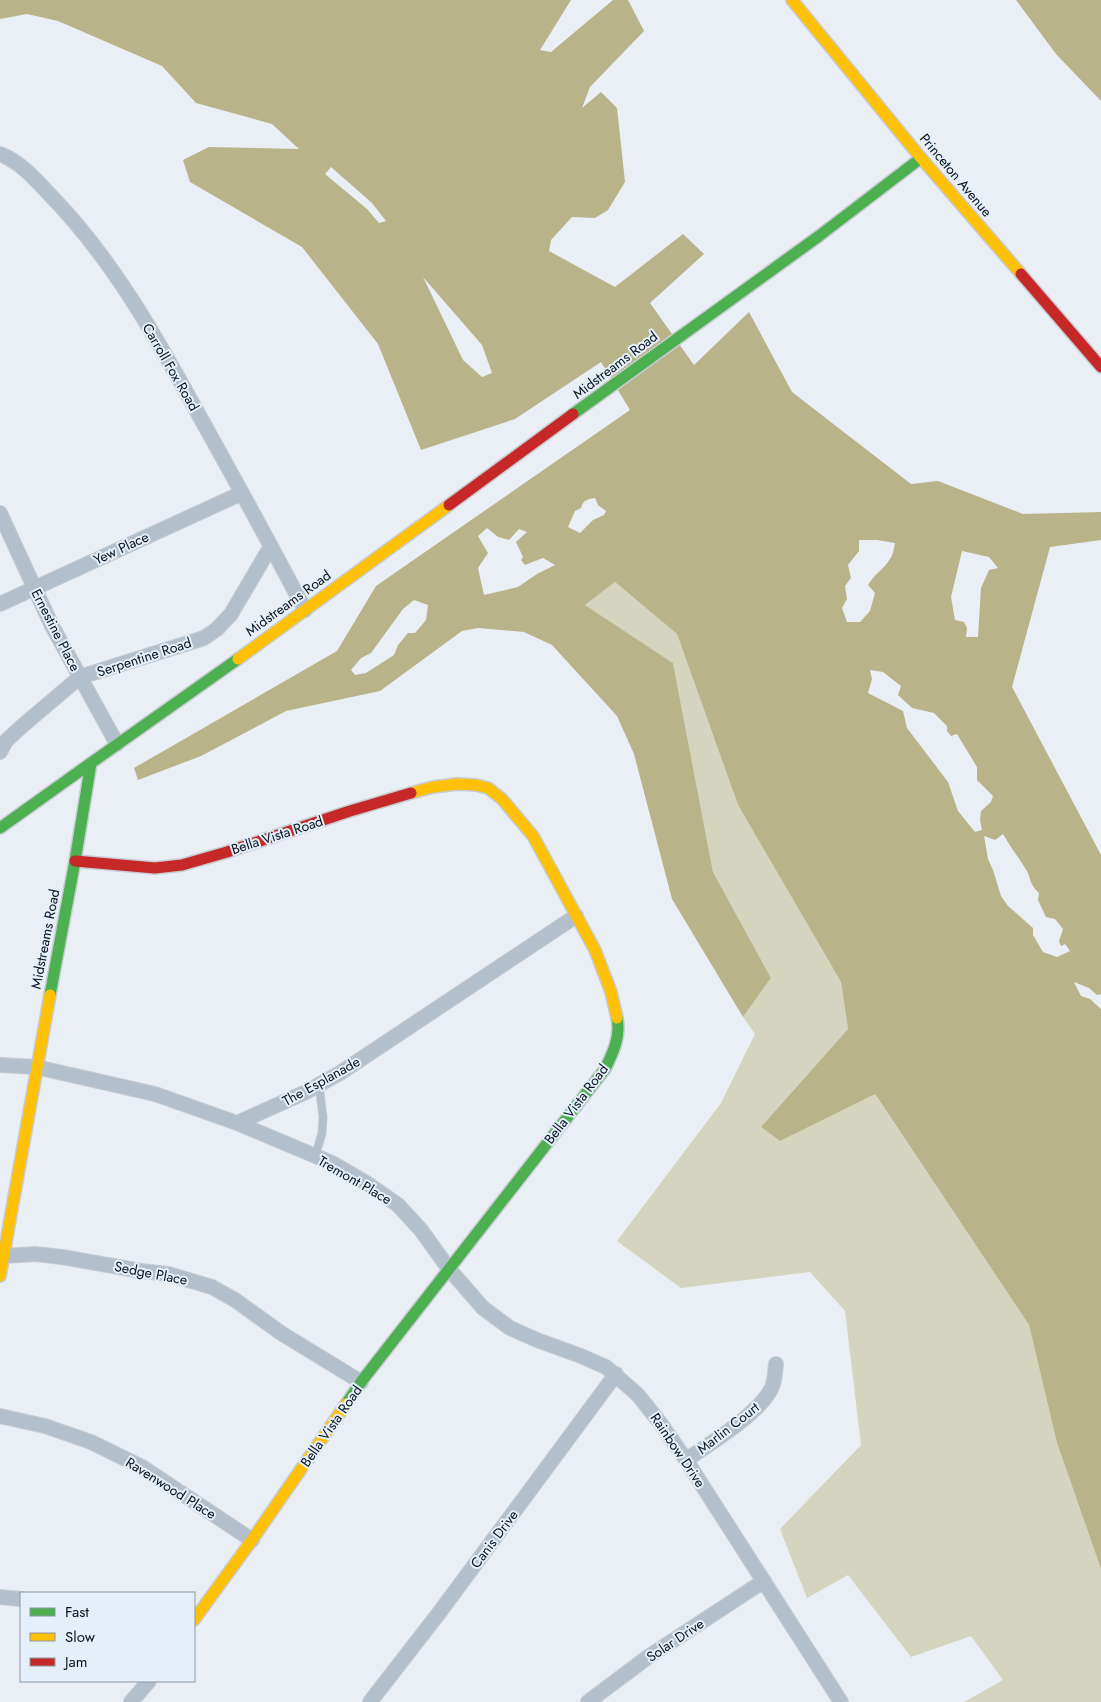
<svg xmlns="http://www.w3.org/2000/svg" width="1101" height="1702" viewBox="0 0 1101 1702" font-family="Jost,sans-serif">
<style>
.green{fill:#d5d4bf}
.water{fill:#b9b38a;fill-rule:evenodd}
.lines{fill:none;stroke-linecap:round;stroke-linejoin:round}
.lane-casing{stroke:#c6ccd1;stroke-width:9}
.street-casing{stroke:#c6ccd1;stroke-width:16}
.fast-casing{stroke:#c6ccd1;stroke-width:14}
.slow-casing{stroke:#c6ccd1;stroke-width:14}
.jam-casing{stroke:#c6ccd1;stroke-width:14}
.lane{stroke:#b3bfca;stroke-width:7}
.street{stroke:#b3bfca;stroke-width:14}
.fast{stroke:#4caf50;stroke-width:11}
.slow{stroke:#ffc107;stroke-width:11}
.jam{stroke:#c62828;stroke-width:11}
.labels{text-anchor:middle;stroke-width:4;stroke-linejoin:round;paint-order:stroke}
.street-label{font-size:14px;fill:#09121b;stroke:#e4effa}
</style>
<rect width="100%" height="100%" fill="#e9eff5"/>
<path class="green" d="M615,582L677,634L738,805L841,982L848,1029L761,1127L780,1141L874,1093L1029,1325L1057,1443L1101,1569V1702H964L1003,1680L971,1636L911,1657L848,1575L807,1598L780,1529L861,1445L845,1311L810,1272L681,1288L617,1241L721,1103L755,1034L743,1017L771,978L713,872L673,663L585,605Z"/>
<path class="water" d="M0,0H571L540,50L551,52L613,0H628L644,31L590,87L582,108L601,92L617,108L625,182L608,210L595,218L572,217L551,240L549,251L615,287L683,234L704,254L650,303L694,365L749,312L792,392L911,484L938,481L1023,514L1101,512V540L1050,547L1012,687L1101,855V994L1097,995L1089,988L1074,982L1081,996L1090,999L1101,1009V1569L1057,1443L1029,1325L875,1094L780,1141L761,1127L848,1029L841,982L738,805L677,634L615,582L585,605L673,663L713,872L771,978L743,1017L672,899L634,754L617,716L552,645L524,632L478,628L462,631L380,691L286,711L201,756L138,780L134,768L337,651L376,586L630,410L601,362L515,419L421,450L378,344L302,247L190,182L183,160L209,147L299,149L272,124L196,103L162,66L58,21L27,14L0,19ZM331,167L372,203L386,221L379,223L367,209L325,174ZM423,277L482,345L492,373L482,377L463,360ZM595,498L598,505L606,511L604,515L593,520L580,533L568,527L575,511L581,508C583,500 588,499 595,498ZM487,528L498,537L509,540L519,529L527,532L516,542L523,557L521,560L525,565L543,558L555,565L537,574L518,587L484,595L478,568L488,553L478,536ZM859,540H877L895,543C894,549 893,555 890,559C884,569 874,574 868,585L875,593L870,611L860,622H847L842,608L847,599L845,586L851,578L848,565L859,551ZM962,551L989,557L998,568L989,570L981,588L978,637H966L967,628L964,622L955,620L951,597ZM414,600L428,605L426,620L415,633H408L398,645L394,655L366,673L355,675L351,670L361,658L371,653L403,609ZM870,670L883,672L901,686L898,695L912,708L934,713L947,726V731L951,736L957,734L977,767V780L993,796L991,802L981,811L980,820L982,830L975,832L958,811L948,782L907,728L903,711L868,693L872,679ZM1003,834C1010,846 1018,857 1025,868C1032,878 1028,883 1039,893L1038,900L1046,917L1055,919L1063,929L1059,941L1061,946L1065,944L1070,951L1057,957L1043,952L1033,935V928L1008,906L1001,896L993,870L988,859L984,836L995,840Z
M1016,0H1101V101L1056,54Z"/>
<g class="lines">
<g class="lane-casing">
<path id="lane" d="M315,1157L322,1133L323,1117L319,1085"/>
</g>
<g class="street-casing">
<path id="street" d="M0,154C21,162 37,181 52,197C116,263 161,346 205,426C239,487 272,548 305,610
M0,513L52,626L117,744
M0,604L242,493
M0,752L6,741L21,727L80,677L204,638L217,629L231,614L271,546
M0,1065L36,1067L155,1094L237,1123L306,1092L340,1073L576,916
M237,1123L332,1163L368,1184L398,1205L421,1230L449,1269L483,1308L510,1328L537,1340L581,1356L606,1367L638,1395L661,1424L686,1460L841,1702
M4,1256L35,1254L62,1257L141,1271L168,1274L212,1287L235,1300L281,1333L361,1382
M0,1416L45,1426L91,1442L142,1467L252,1540
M686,1460C709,1444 761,1413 772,1387C775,1380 775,1371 776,1364
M0,1597L21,1599
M131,1702L149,1681
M370,1702L439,1613L616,1374
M588,1702L648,1657L764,1581"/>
</g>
<g class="fast-casing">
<path id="fast" d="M573,414L819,236L921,158
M0,828L91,763
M50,995L75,861L91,763L238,659
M346,1404L361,1382L605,1069C613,1053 621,1036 617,1018"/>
</g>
<g class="slow-casing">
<path id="slow" d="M792,0L921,158L1021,274
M238,659L449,505
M411,793L433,787L457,784L476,785L488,788L502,799L533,836L595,950L611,992L617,1018
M0,1276L50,995
M194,1620L252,1540L346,1404"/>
</g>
<g class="jam-casing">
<path id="jam" d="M1021,274L1101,367
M449,505L573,414
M75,861L155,868L182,865L227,852L350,811L411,793"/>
</g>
<use href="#lane" class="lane"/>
<use href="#street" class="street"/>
<use href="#fast" class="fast"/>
<use href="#slow" class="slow"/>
<use href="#jam" class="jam"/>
</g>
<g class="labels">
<g class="street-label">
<text transform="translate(956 175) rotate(50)" y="5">Princeton Avenue</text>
<text transform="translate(615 365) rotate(-37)" y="5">Midstreams Road</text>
<text transform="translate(171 367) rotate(60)" y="5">Carroll Fox Road</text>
<text transform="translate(121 548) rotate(-25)" y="5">Yew Place</text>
<text transform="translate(288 603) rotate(-36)" y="5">Midstreams Road</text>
<text transform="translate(56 630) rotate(63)" y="5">Ernestine Place</text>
<text transform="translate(144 657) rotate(-18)" y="5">Serpentine Road</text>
<text transform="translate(277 835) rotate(-18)" y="5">Bella Vista Road</text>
<text transform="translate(45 939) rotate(-79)" y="5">Midstreams Road</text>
<text transform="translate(321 1081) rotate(-29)" y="5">The Esplanade</text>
<text transform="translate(576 1104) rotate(-53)" y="5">Bella Vista Road</text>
<text transform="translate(355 1180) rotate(30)" y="5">Tremont Place</text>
<text transform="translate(151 1273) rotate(11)" y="5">Sedge Place</text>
<text transform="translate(331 1426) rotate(-55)" y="5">Bella Vista Road</text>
<text transform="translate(728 1428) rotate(-38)" y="5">Marlin Court</text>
<text transform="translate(678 1450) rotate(56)" y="5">Rainbow Drive</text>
<text transform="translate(171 1488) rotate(32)" y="5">Ravenwood Place</text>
<text transform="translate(494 1539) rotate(-53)" y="5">Canis Drive</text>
<text transform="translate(675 1640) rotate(-34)" y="5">Solar Drive</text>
</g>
</g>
<rect x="20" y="1592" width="175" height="90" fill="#e4effa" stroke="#8c97a1"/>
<rect x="30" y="1608" width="25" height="8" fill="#4caf50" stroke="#8c97a1"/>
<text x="65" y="1617" font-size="15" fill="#09121b">Fast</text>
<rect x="30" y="1633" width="25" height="8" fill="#ffc107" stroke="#8c97a1"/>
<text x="65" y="1642" font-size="15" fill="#09121b">Slow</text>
<rect x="30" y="1658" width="25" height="8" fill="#c62828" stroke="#8c97a1"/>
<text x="65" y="1667" font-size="15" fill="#09121b">Jam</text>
</svg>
